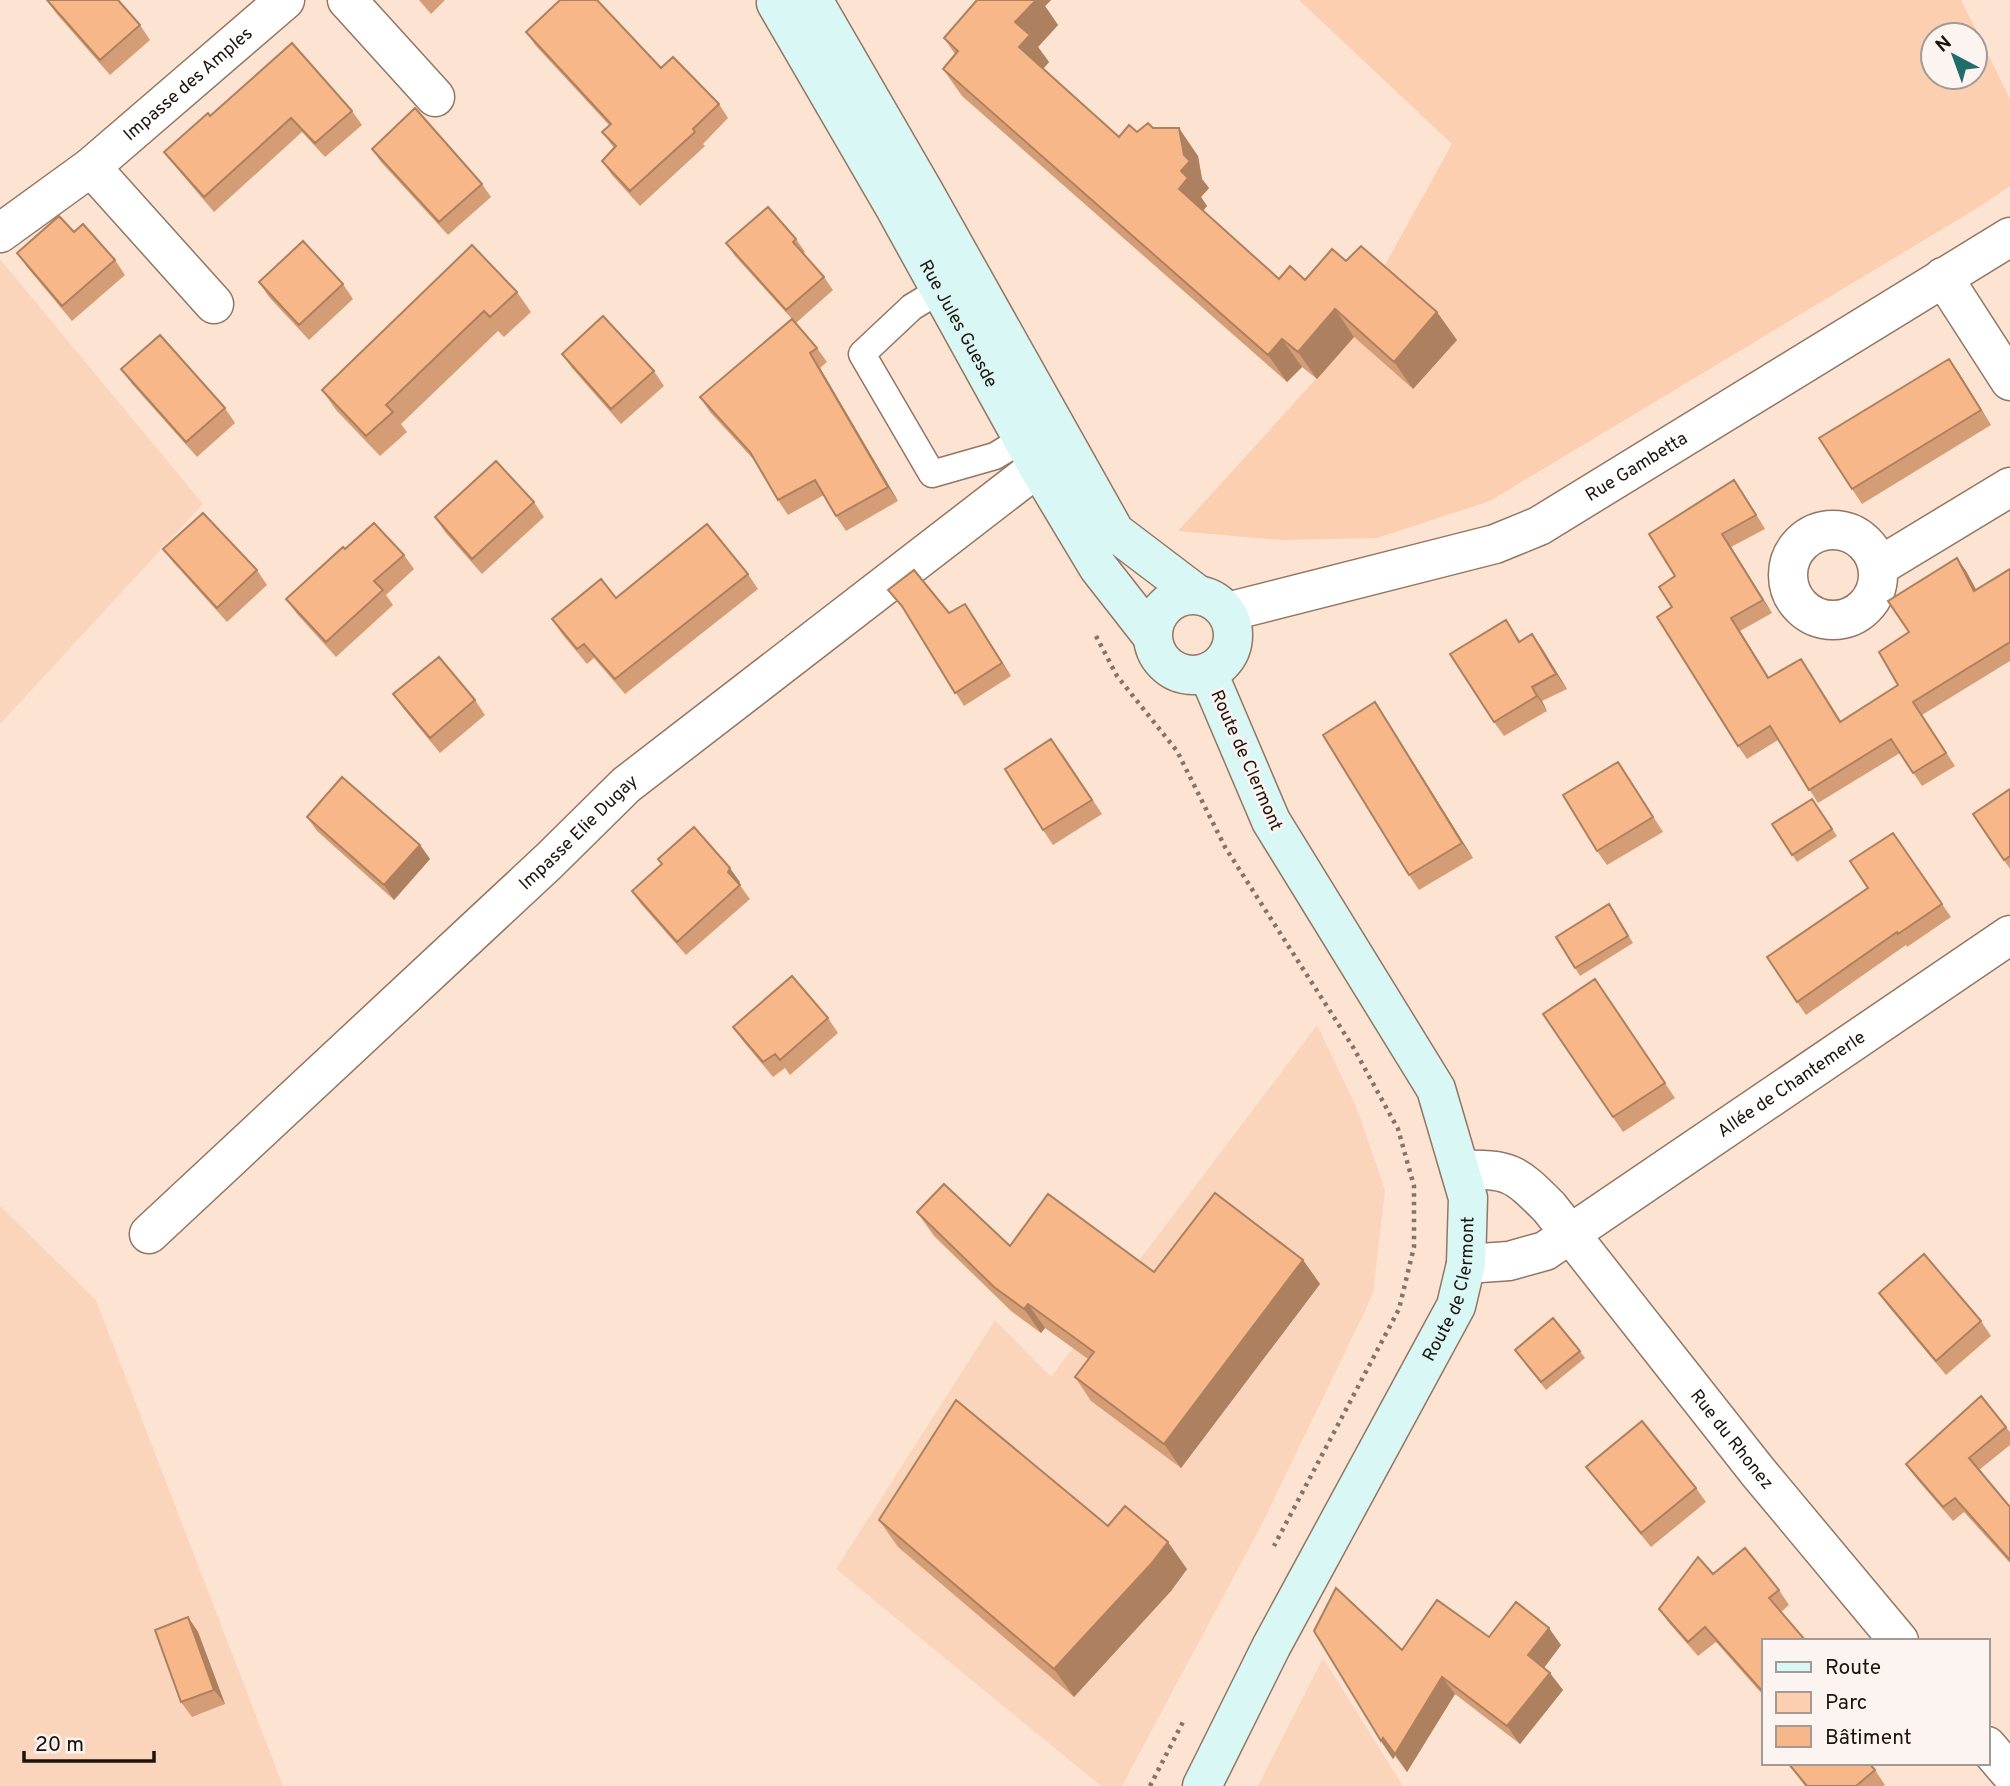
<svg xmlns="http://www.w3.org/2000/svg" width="2010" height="1786" viewBox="0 0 2010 1786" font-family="Overpass,sans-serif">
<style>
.built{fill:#fbd5bb}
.green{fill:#fbcfb0;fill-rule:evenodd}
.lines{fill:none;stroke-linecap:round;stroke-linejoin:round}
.lane-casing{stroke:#927663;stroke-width:29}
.street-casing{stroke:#927663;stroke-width:41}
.secondary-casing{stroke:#927663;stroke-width:41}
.path{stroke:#847367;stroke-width:4.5;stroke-dasharray:3.5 5;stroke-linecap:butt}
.lane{stroke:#fff;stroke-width:26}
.street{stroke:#fff;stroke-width:38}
.secondary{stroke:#d9f7f5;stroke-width:38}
.wall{fill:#d49d75}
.shaded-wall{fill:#ad805f}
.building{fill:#f7b788;stroke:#ad805f;stroke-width:2}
.labels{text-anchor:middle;stroke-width:5;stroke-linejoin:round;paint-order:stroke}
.street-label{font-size:18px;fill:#1e130c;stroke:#fbf4f0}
</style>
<rect width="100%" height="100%" fill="#fce3d2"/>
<path class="built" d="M0,259L203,504L0,724Z
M1317,1025L1356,1106L1385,1190L1373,1294L1263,1522L1122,1786H1101L836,1569L995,1320L1051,1377Z
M0,1206L96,1300L283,1786H0Z
M1323,1658L1403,1786H1258Z"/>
<path class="green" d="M1299,0H1961L2010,99V186L1979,207L1490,501L1377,538L1282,540L1178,531L1354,337L1413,389L1380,274L1452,144ZM1933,35H1975V77H1933Z"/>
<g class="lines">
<g class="lane-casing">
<path id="lane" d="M940,290L912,307L862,354L932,474L995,456L1023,439"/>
</g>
<g class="street-casing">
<g id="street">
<path d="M347,0L435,97"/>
<path d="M91,167L214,304"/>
<path id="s1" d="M0,233L91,167L285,0"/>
<path d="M1943,277L2010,381"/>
<circle cx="1833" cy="575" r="45"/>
<path d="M1878,567L2010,487"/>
<path id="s2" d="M1227,612L1495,544L1539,526L2010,237"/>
<path id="s3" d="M1460,1170C1510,1169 1514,1172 1549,1207L1758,1472L1899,1641"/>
<path id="s4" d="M149,1234L549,861L626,785L1038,467"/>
<path id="s5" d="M1466,1264L1509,1261L1545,1251L2010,935"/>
<path d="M1987,1746L2010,1773"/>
</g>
</g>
<g class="secondary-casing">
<g id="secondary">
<path d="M813,0L923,190L1115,532L1198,595"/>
<path id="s6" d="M776,3L895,208L1038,467L1098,567L1152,636"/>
<circle cx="1193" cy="635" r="40"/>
<path id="s7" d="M1202,1786L1271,1647L1456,1306L1466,1264L1468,1198L1436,1089L1271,821L1208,673"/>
</g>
</g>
<path class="path" d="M1096,636L1117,676L1177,751L1225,847L1353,1047L1398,1129L1414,1186V1247L1399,1309L1274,1546
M1150,1786L1185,1718"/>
<use href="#lane" class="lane"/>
<use href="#street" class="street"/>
<use href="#secondary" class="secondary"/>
</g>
<path class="wall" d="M47,0L140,25L150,40L110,75L56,13Z
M419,0H445L431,14Z
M977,0H1051L1045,6L1058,25L1038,47L1049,62L1043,69L1119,137L1153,128L1198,156L1202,179L1209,188L1201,197L1207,206L1203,211L1279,279L1305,280L1346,261L1457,340L1413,389L1354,337L1317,379L1302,367L1287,382L962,96L943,69L955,54L944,38Z
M526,32L661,68L719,104L728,118L703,144L705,146L640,206L612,175L602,161L614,148L602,132L609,125L536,46Z
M352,111L362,125L325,157L302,132L214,212L175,166L164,152L210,116Z
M372,149L482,184L491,197L448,235L381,162Z
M74,232L115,260L125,275L72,321L27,267L17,253Z
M796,239L805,252L803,254L824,277L833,290L796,323L817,348L827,362L820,368L898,501L846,531L836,516L824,495L788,515L778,500L755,461L710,412L700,397L792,319L735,256L726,243Z
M259,282L343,284L353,299L309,340L269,297Z
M517,292L531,312L504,337L498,331L401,424L407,432L380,456L336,410L322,390Z
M562,354L654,371L664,386L621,424L572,368Z
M1949,359L1991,425L1862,504L1852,489Z
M121,369L225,408L235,423L197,457L132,384Z
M1734,480L1765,529L1731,547L1772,613L1740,631L1769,677L1810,672L1841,721L1898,685L1909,632L1957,558L1966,571L1976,590L2010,569V661L1922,715L1955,766L1922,786L1900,753L1818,803L1778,740L1747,759L1738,746L1672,607L1675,576Z
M534,502L544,517L482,574L445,532L435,517Z
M163,549L257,570L267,585L227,622L174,563Z
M345,549L404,555L414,569L386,595L393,605L336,657L297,614L286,599Z
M748,574L758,589L625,694L594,658L587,664L562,634L552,619L616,598Z
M888,590L949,613L974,617L1011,676L964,706L907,614Z
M1532,634L1567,689L1542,701L1547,711L1504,736L1494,722L1516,635L1520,641Z
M393,694L475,700L485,715L440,753L403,708Z
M1375,702L1473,858L1419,890L1409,875Z
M1062,753L1102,814L1053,845L1043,830Z
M1628,777L1663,832L1607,865L1597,851Z
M2010,789V869L2004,860Z
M1812,799L1837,836L1797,862L1772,824Z
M307,817L420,845L430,859L394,900L317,831Z
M1893,833L1951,917L1907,947L1906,945L1806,1015L1797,1002L1868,888Z
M740,882L739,884L750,899L686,955L641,904L632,891Z
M1614,911L1633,943L1580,976L1575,968Z
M1595,979L1675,1098L1623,1132L1543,1014Z
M828,1018L838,1033L790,1075L785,1068L773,1077L743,1041L733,1027Z
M917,1212L1010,1246L1154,1272L1303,1260L1320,1284L1181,1468L1091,1401L1075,1377L1088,1359L1045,1328L1041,1333L1011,1311L934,1236Z
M1879,1293L1981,1321L1991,1336L1946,1375L1889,1307Z
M1515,1350L1580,1351L1585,1358L1546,1390Z
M2006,1427L2010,1432V1445L1979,1470L2010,1507V1563L1964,1512L1953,1521L1916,1478L1906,1464Z
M1586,1467L1696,1488L1706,1502L1651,1547L1597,1481Z
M879,1520L1108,1526L1187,1569L1171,1591L1074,1697L898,1547Z
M1713,1574L1779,1590L1789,1605L1781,1612L1763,1641V1695L1716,1642L1698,1656L1669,1623L1659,1609Z
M188,1617L198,1632L225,1704L192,1717L181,1702Z
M1489,1637L1561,1645L1544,1668L1563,1690L1520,1744L1455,1694L1407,1772L1395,1756L1393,1759L1381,1741L1402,1650Z
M1788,1763L1875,1770L1885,1785L1883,1786H1805Z"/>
<path class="shaded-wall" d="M1035,0H1051L1045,6L1058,25L1038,47L1049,62L1038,75L1019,47L1015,22Z
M1179,128L1198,156L1202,179L1209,188L1201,197L1207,206L1198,217L1179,189L1184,155Z
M1335,309L1354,337L1317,379L1298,352Z
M1437,312L1457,340L1413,389L1394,362Z
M1282,339L1302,367L1287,382L1268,355Z
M810,353L820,368L898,501L888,487Z
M1949,359L1959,373L1991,425L1981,410Z
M1734,480L1743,493L1765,529L1756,515Z
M1722,534L1731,547L1772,613L1763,600Z
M1957,558L1966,571L1984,604L1974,591Z
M965,604L974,617L1011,676L1002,663Z
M1731,618L1740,631L1777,691L1768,678Z
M1532,634L1542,648L1567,689L1556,674Z
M1532,687L1542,701L1547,711L1537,696Z
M1375,702L1385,717L1473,858L1462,843Z
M420,845L430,859L394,900L384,885Z
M730,868L740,882L737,885L728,872Z
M1303,1260L1320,1284L1181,1468L1164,1444Z
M1028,1304L1045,1328L1041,1333L1024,1309Z
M1168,1542L1187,1569L1171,1591L1074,1697L1054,1669Z
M188,1617L198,1632L225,1704L214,1690Z
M1549,1628L1561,1645L1540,1673L1528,1655Z
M1550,1673L1563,1690L1520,1744L1507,1726Z
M1442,1677L1455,1694L1407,1772L1395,1754Z
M1383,1738L1395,1756L1393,1759L1381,1741Z"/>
<path class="building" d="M47,0H118L140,25L100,60Z
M560,0H597L661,68L673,57L719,104L693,129L695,132L630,191L602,161L616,146L602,132L611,124L526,32Z
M977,0H1036L1015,22L1030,35L1019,47L1119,137L1129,125L1137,132L1148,123L1153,128H1179L1184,155L1190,161L1181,171L1188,178L1179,189L1279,279L1290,266L1305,280L1332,249L1346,261L1361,246L1437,312L1394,362L1335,309L1298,352L1282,339L1268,355L943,69L958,51L944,38Z
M292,43L352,111L315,143L291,118L204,197L164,152L208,113L210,116Z
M415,108L482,184L439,222L372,149Z
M768,207L796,239L793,242L824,277L786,310L726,243Z
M59,216L74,232L83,224L115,260L62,306L17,253Z
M303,241L343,284L299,325L259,282Z
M472,245L517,292L490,317L484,311L386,405L393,412L366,436L322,390Z
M603,316L654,371L611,409L562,354Z
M792,319L817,348L810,353L888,487L836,516L815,480L778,500L750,452L700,397Z
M160,335L225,408L186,442L121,369Z
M1949,359L1981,410L1852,489L1819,438Z
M496,461L534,502L472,559L435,517Z
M1734,480L1756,515L1722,534L1763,600L1731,618L1768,678L1801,659L1840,722L1898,685L1879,652L1909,632L1888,601L1957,558L1974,591L2010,569V642L1913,702L1946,753L1913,773L1891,739L1809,790L1770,726L1738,746L1657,617L1672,607L1659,587L1675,576L1649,534Z
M203,513L257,570L217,608L163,549Z
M374,523L404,555L374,581L383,590L326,642L286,599L343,547L345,549Z
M707,524L748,574L615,679L584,644L577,649L552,619L601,579L616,598Z
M914,570L949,613L965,604L1002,663L955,693L902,606L888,590Z
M1506,620L1519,642L1532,634L1556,674L1532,687L1537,696L1494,722L1450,654Z
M439,657L475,700L430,738L393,694Z
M1375,702L1462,843L1409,875L1323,735Z
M1051,739L1092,800L1043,830L1005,769Z
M1618,762L1653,817L1597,851L1563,795Z
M342,777L420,845L384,885L307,817Z
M2010,789V856L2004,860L1973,814Z
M1812,799L1832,829L1792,855L1772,824Z
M694,827L730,868L728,872L740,885L677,942L632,891L662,864L658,859Z
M1893,833L1942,904L1898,934L1897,932L1797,1002L1767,957L1868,888L1850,861Z
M1609,904L1628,936L1575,968L1556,937Z
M792,976L828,1018L780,1060L775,1054L763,1062L733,1027Z
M1595,979L1665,1083L1613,1117L1543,1014Z
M944,1184L1010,1246L1048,1194L1154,1272L1215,1193L1303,1260L1164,1444L1075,1377L1094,1352L1028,1304L1024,1309L994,1287L917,1212Z
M1924,1254L1981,1321L1936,1361L1879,1293Z
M1553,1318L1580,1351L1541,1382L1515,1350Z
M1981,1396L2006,1427L1969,1458L2010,1507V1560L1955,1498L1943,1507L1906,1464Z
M956,1400L1108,1526L1125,1506L1168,1542L1151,1564L1054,1669L879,1520Z
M1642,1421L1696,1488L1641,1533L1586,1467Z
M1745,1548L1779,1590L1769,1598L1806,1641H1763V1692L1705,1627L1688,1642L1659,1609L1698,1557L1713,1574Z
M1336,1588L1402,1650L1437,1600L1489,1637L1516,1602L1549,1628L1528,1655L1550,1673L1507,1726L1442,1677L1395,1754L1383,1738L1381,1741L1314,1631Z
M188,1617L214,1690L181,1702L155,1630Z
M1788,1763H1869L1875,1770L1856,1786H1807Z"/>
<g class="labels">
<g class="street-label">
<text dy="6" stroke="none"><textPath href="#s1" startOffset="240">Impasse des Amples</textPath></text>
<text dy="6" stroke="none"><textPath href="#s6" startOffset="369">Rue Jules Guesde</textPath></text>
<text dy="6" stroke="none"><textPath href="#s2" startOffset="438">Rue Gambetta</textPath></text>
<text transform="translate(1247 760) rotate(66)" y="6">Route de Clermont</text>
<text dy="6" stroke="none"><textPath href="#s4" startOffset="588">Impasse Elie Dugay</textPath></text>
<text dy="6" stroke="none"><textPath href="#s5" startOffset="378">Allée de Chantemerle</textPath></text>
<text dy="6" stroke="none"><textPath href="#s7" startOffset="558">Route de Clermont</textPath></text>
<text dy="6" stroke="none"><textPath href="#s3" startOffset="397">Rue du Rhonez</textPath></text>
</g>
</g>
<rect x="1762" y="1639" width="228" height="126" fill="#fbf4f0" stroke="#a39a95" stroke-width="2"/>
<rect x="1776" y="1662" width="35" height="10" fill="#d9f7f5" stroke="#a39a95" stroke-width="2"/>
<text x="1825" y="1674" font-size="21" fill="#1e130c">Route</text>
<rect x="1776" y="1692" width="35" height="21" fill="#fbcfb0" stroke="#a39a95" stroke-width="2"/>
<text x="1825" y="1709" font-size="21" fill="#1e130c">Parc</text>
<rect x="1776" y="1726" width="35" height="21" fill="#f7b788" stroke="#a39a95" stroke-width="2"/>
<text x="1825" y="1744" font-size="21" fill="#1e130c">Bâtiment</text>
<g transform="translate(1954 56) rotate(319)"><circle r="33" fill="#fbf4f0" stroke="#a39a95" stroke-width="2"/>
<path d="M0-5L12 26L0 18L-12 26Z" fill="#226d6a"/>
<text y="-10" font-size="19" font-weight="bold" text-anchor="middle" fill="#1e130c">N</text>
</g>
<path d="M24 1751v10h130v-10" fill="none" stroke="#1e130c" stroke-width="3.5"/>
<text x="35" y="1751" font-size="21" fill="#1e130c" stroke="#fbf4f0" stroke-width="5" paint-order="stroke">20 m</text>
</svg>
